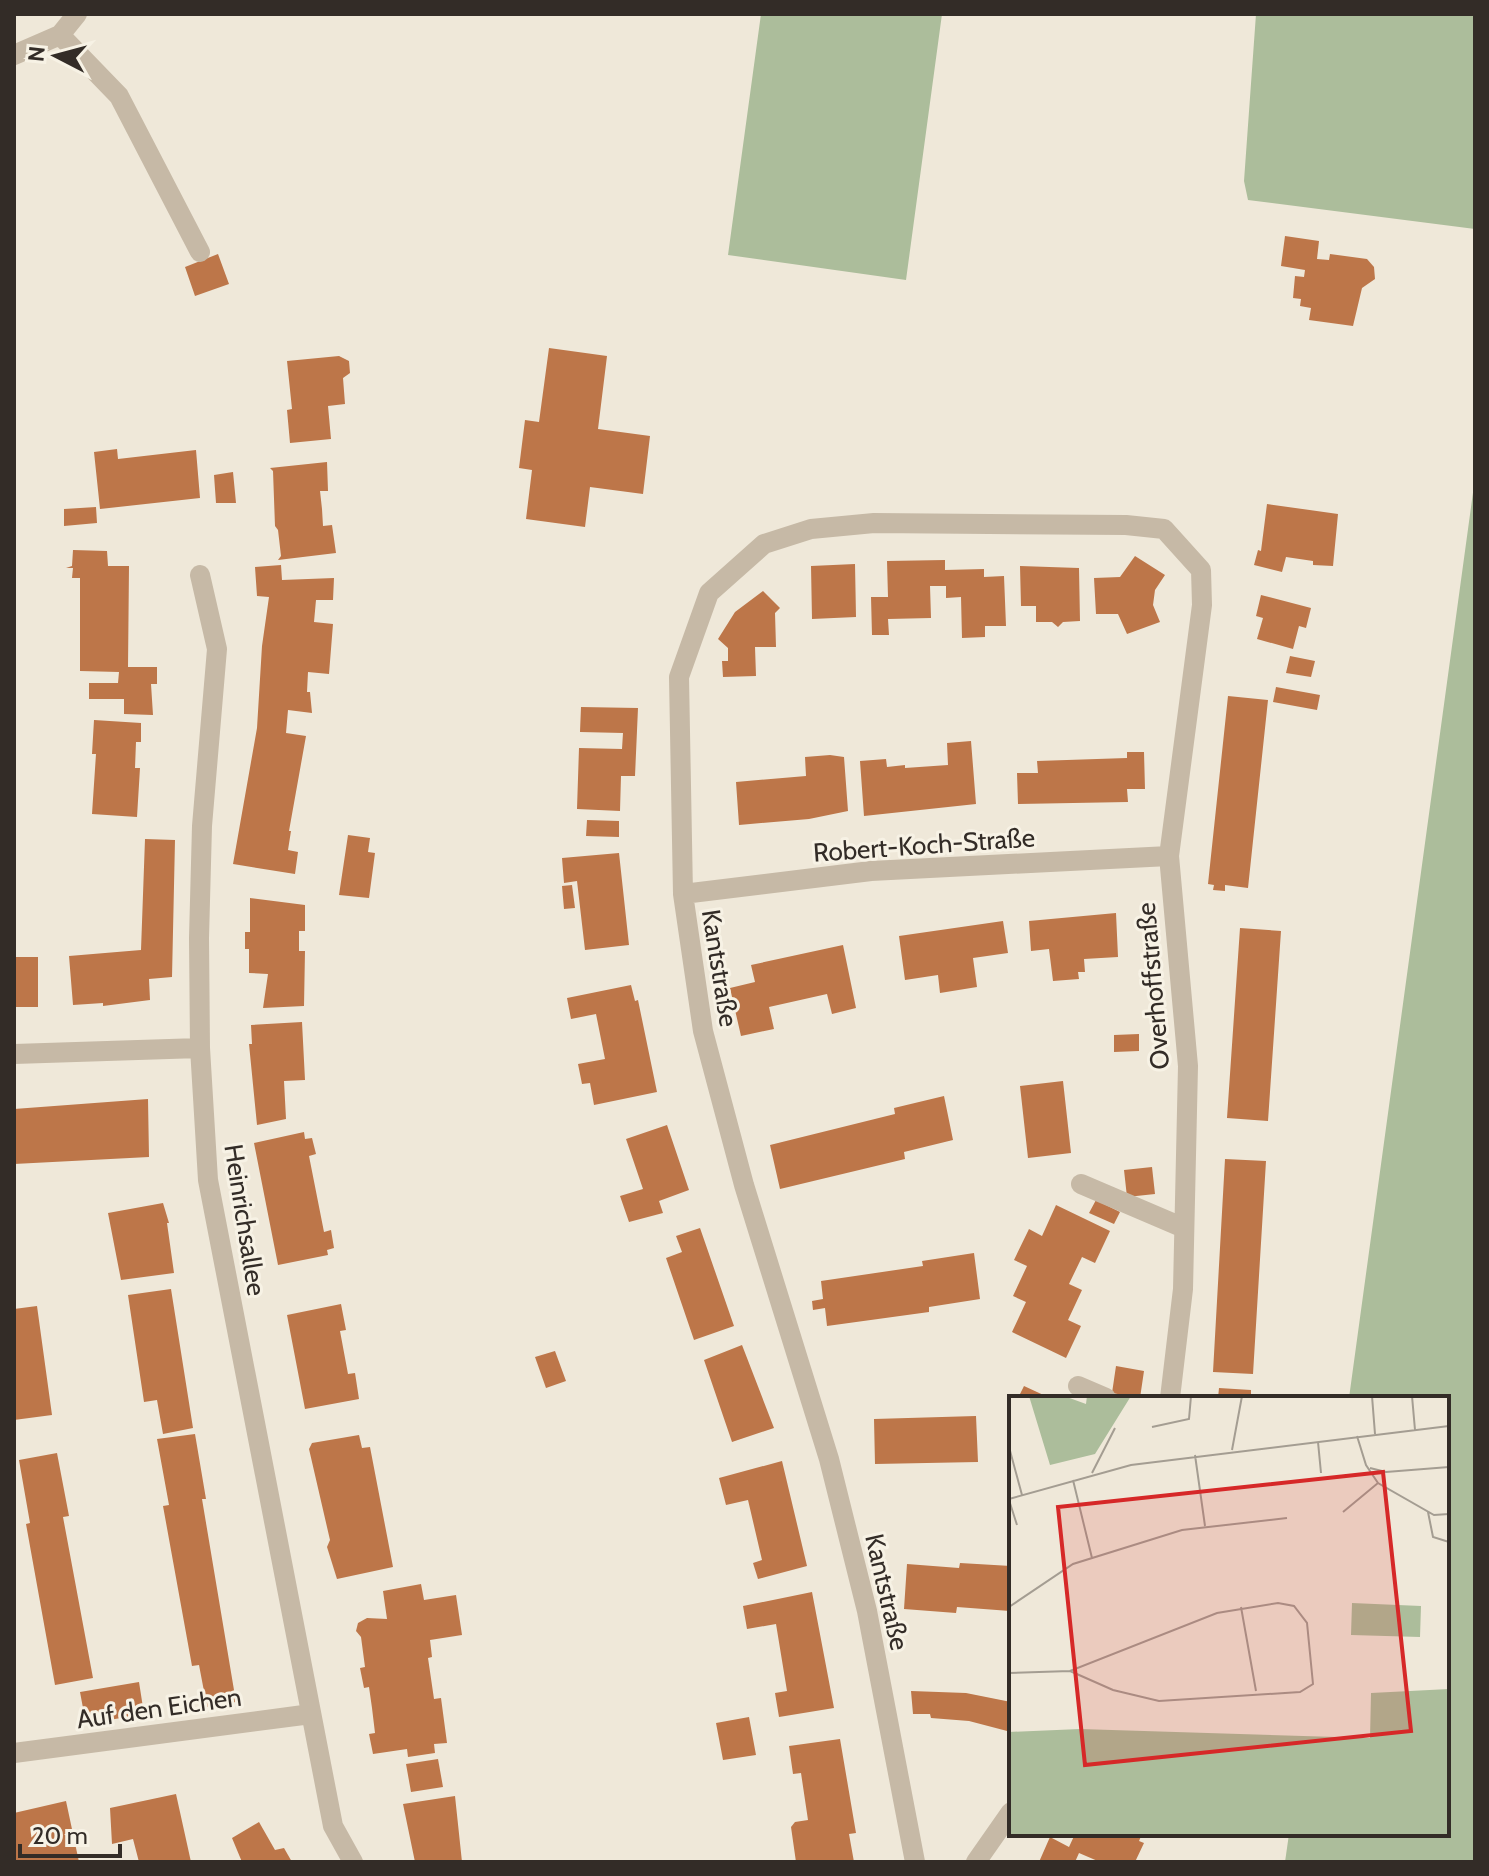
<svg xmlns="http://www.w3.org/2000/svg" width="1489" height="1876" viewBox="0 0 1489 1876" font-family="Cabin,sans-serif">
<style>
.green{fill:#acbd9b}
.building{fill:#bd7649}
.lines{fill:none;stroke-linecap:round;stroke-linejoin:round}
.minor{stroke:#c6b9a6;stroke-width:20}
.labels{text-anchor:middle;stroke-width:6;stroke-linejoin:round;paint-order:stroke}
.street-label{font-size:26px;fill:#332c27;stroke:#f7f2e5}
.inset-road{fill:none;stroke:#a49d92;stroke-width:2}
.view{fill:#d62828;fill-opacity:0.15;stroke:#d62828;stroke-width:4}
.inset-edge{fill:none;stroke:#332c27;stroke-width:4}
</style>
<rect width="100%" height="100%" fill="#efe8d9"/>
<path class="green" d="M761,14H942L906,280L728,255Z
M1256,14H1475V229L1248,200L1244,181Z
M1475,478V1862H1285L1289,1834H1447V1398H1349Z"/>
<path class="building" d="M1285,236L1319,241L1317,259L1329,260L1330,254L1367,259L1374,267L1375,279L1362,288L1353,326L1309,320L1311,308L1300,306L1301,299L1293,298L1295,276L1304,277L1305,270L1281,266Z
M218,254L229,284L195,296L185,267Z
M549,348L607,356L598,429L650,436L643,494L590,487L585,527L526,519L532,470L519,468L525,420L539,422Z
M339,356L349,361L350,373L343,378L345,404L328,406L331,439L290,443L287,410L292,409L287,361Z
M117,449L118,459L196,450L200,498L100,509L94,452Z
M327,462L328,491H320L322,509L323,526L332,525L336,553L278,560L281,556L278,530L275,526L273,471L270,468Z
M233,472L236,503H216L214,475Z
M1267,504L1338,514L1333,566L1313,565V561L1286,557L1282,572L1254,565L1258,550L1261,551Z
M96,507L97,523L64,526V509Z
M73,550L107,551L108,566H129L128,667H157V684H151L153,715L124,714V699H89V683H118L119,672L80,671V578H72L73,568H66L72,566Z
M1135,556L1165,575L1155,590L1153,605L1160,622L1127,634L1118,614H1096L1094,578L1120,577Z
M945,560V570L984,569V577L1004,576L1006,626H985V637L962,638L961,597L946,598V586H930L931,618L888,619L889,635H872L871,597H888L887,561Z
M855,564L856,617L812,619L811,566Z
M281,565L282,580L334,578L333,600H316L314,622L333,624L329,674L308,672L307,692H310L312,713L288,710L286,733L306,736L289,831H291L288,850L298,852L295,874L233,864L257,728L262,646L269,597L257,596L255,567Z
M1020,566L1079,568L1080,621L1063,622L1058,627L1052,622H1036V606H1021Z
M763,591L780,608L775,613L776,647H755L756,676L723,677L722,661H728V648L718,639L735,612Z
M1261,595L1311,608L1306,628L1299,626L1293,649L1257,639L1263,618L1256,616Z
M1290,656L1315,661L1311,677L1286,673Z
M1276,687L1320,695L1317,710L1273,702Z
M1228,696L1268,700L1248,888L1225,885V891L1213,890L1214,885L1208,884Z
M581,707L638,708L635,776H621L620,811L577,809L579,748L622,749L623,733L580,732Z
M94,720L141,723V742H136L135,768H140L137,817L92,814L96,754H92Z
M971,741L976,804L864,816L860,761L886,759L887,767L905,765V768L948,765L947,743Z
M1127,752H1144L1145,789H1127L1128,802L1018,804L1017,773H1038L1037,761L1127,758Z
M830,755L844,757L848,811L809,819L739,825L736,782L806,776L805,757Z
M587,820L619,821V837L586,836Z
M348,835L370,838L368,852L375,853L369,898L339,895Z
M145,839L175,840L172,977L149,979L150,1000L103,1006V1003L73,1005L69,956L141,950Z
M619,853L629,945L585,950L577,881L564,883L562,858Z
M572,885L575,908L564,909L562,886Z
M250,898L305,905V931H299V951H305L304,1006L263,1008L268,974L249,973V949H245V932H250Z
M1116,913L1118,957L1084,959L1085,972H1078L1079,979L1053,981L1049,949L1031,951L1029,921Z
M1003,921L1008,953L973,958L977,987L940,993L938,975L905,980L899,936Z
M1240,928L1281,931L1268,1121L1227,1118Z
M843,945L856,1008L832,1014L827,994L769,1007L774,1029L741,1036L730,988L755,982L751,965Z
M14,957H38V1007H14Z
M631,985L635,1001L638,1000L657,1092L594,1105L590,1083L582,1084L578,1064L605,1059L596,1014L571,1019L567,998Z
M302,1022L305,1080L284,1081L286,1119L257,1125L249,1044H252L251,1025Z
M1139,1034V1051L1114,1052V1035Z
M1063,1081L1071,1153L1028,1158L1020,1086Z
M944,1096L953,1140L904,1152L905,1159L780,1189L770,1145L895,1114L894,1108Z
M148,1099L149,1157L14,1164V1109Z
M667,1125L689,1190L659,1201L663,1213L629,1222L620,1196L643,1189L626,1139Z
M304,1132L305,1139L312,1138L316,1154L309,1156L324,1232L331,1230L334,1248L327,1250L328,1255L278,1265L254,1143Z
M1225,1159L1266,1161L1253,1374L1213,1372Z
M1152,1167L1155,1194L1127,1197L1124,1170Z
M1096,1200L1120,1212L1114,1224L1089,1213Z
M163,1203L169,1223H167L174,1273L121,1280L108,1213Z
M1056,1205L1110,1231L1095,1263L1082,1257L1069,1284L1082,1290L1068,1320L1081,1326L1066,1358L1012,1332L1026,1302L1013,1296L1027,1266L1014,1260L1029,1229L1042,1236Z
M700,1228L734,1326L694,1340L666,1258L682,1252L676,1236Z
M974,1253L980,1299L929,1307V1312L827,1326L825,1308L813,1310L812,1301L823,1299L821,1281L923,1266L922,1261Z
M171,1289L193,1428L163,1434L157,1400L144,1402L128,1295Z
M341,1304L346,1330L340,1331L348,1374L355,1373L359,1399L305,1409L287,1315Z
M37,1306L52,1415L14,1420V1309Z
M742,1345L774,1428L732,1442L704,1360Z
M555,1351L566,1381L546,1388L535,1357Z
M1116,1366L1144,1371L1140,1398L1112,1393Z
M1024,1386L1050,1398H1018Z
M1219,1388L1251,1390V1398H1218Z
M976,1416L978,1462L875,1464L874,1419Z
M195,1434L206,1499H202L236,1702L207,1707L199,1665L192,1666L163,1506L169,1505L157,1439Z
M359,1435L362,1448L370,1447L393,1567L337,1579L327,1547L330,1540L309,1449L312,1443Z
M57,1453L69,1516L63,1517L93,1678L55,1685L26,1524L30,1523L19,1460Z
M782,1461L807,1566L758,1579L753,1563L762,1560L748,1500L726,1505L719,1478Z
M960,1563L1011,1566L1010,1611L957,1607L956,1613L904,1609L907,1564L959,1568Z
M421,1584L424,1600L456,1595L462,1635L430,1640L432,1657L428,1658L434,1699L441,1698L447,1743L434,1744L435,1753L408,1757L407,1749L373,1754L369,1734L375,1733L372,1708L369,1687L364,1688L360,1668L365,1667L361,1637L356,1631L358,1623L367,1618L387,1619L383,1591Z
M812,1592L834,1708L779,1717L775,1693L787,1691L776,1624L747,1629L743,1606Z
M139,1682L144,1714L86,1724L80,1692Z
M911,1691L966,1693L1011,1702V1732L969,1721L931,1718L930,1714H913Z
M749,1717L756,1755L723,1760L716,1723Z
M840,1739L856,1833L849,1834L854,1862H796L791,1827L795,1822L808,1820L801,1773L793,1774L789,1746Z
M438,1759L443,1787L411,1792L406,1764Z
M176,1794L191,1862H139L133,1839L112,1844L110,1808Z
M455,1796L462,1862H415L403,1804Z
M66,1801L79,1862H14V1813Z
M259,1822L275,1850L284,1848L292,1862H242L232,1838Z
M1075,1834H1142L1139,1841L1144,1843L1135,1862H1100L1079,1853L1075,1862H1039L1050,1837L1069,1847Z"/>
<g class="lines">
<path class="minor" d="M60,35L119,96L200,252
M14,55L60,35L77,14
M200,575L217,649L202,826L199,938L200,1048L208,1180L333,1826L353,1862
M683,894L871,871L1169,856
M14,1054L200,1048
M1081,1184L1184,1228
M1078,1386L1106,1398
M14,1753L311,1714
M915,1862L867,1611L829,1459L744,1185L703,1031L683,894L679,677L709,593L764,544L811,529L874,523L1126,525L1164,529L1201,570L1202,605L1169,856L1188,1066L1183,1289L1170,1398
M976,1862L1011,1812"/>
</g>
<g class="labels">
<g class="street-label">
<text transform="translate(924 845) rotate(-4)" y="9">Robert-Koch-Straße</text>
<text transform="translate(720 968) rotate(81)" y="9">Kantstraße</text>
<text transform="translate(1153 986) rotate(-95)" y="9">Overhoffstraße</text>
<text transform="translate(245 1220) rotate(81)" y="9">Heinrichsallee</text>
<text transform="translate(887 1592) rotate(77)" y="9">Kantstraße</text>
<text transform="translate(159 1708) rotate(-8)" y="9">Auf den Eichen</text>
</g>
</g>
<g transform="translate(1009 1396)">
<rect width="440" height="440" fill="#efe8d9"/>
<path d="M20,0H55L77,8L78,0H122L86,58L41,69ZM343,207L412,210L411,241L342,239ZM440,293V440H0V336L71,333L361,342L362,297Z" fill="#acbd9b"/>
<path class="inset-road" d="M363,0L366,38M403,0L406,34M143,31L180,23L182,0M348,40L357,69L369,87L425,119L440,118M309,46L312,77M0,51L13,99M223,54L233,0M186,59L196,130M361,72L377,76L440,71M83,77L106,32M64,84L83,162M0,103L122,69L440,30M0,104L8,129M334,116L369,87M419,116L424,141L440,146M0,211L64,168L173,134L278,122M232,211L247,295M0,277L61,275L208,217L269,207L285,210L298,227L304,288L291,296L150,305L104,294L61,275"/>
<path class="view" d="M374,76L402,335L76,369L49,111Z"/>
<rect width="440" height="440" class="inset-edge"/>
</g>
<rect width="1489" height="1876" fill="none" stroke="#332c27" stroke-width="32"/>
<g transform="translate(56 56) rotate(276)" stroke="#f7f2e5" stroke-width="6" paint-order="stroke">
<path d="M0-6L14 30L0 20L-14 30Z" fill="#332c27"/>
<text y="-12" font-size="22" font-weight="bold" text-anchor="middle" fill="#332c27">N</text>
</g>
<path d="M20 1844v12h100v-12" fill="none" stroke="#332c27" stroke-width="4"/>
<text x="32" y="1844" font-size="24" fill="#332c27" stroke="#f7f2e5" stroke-width="6" paint-order="stroke">20 m</text>
</svg>
